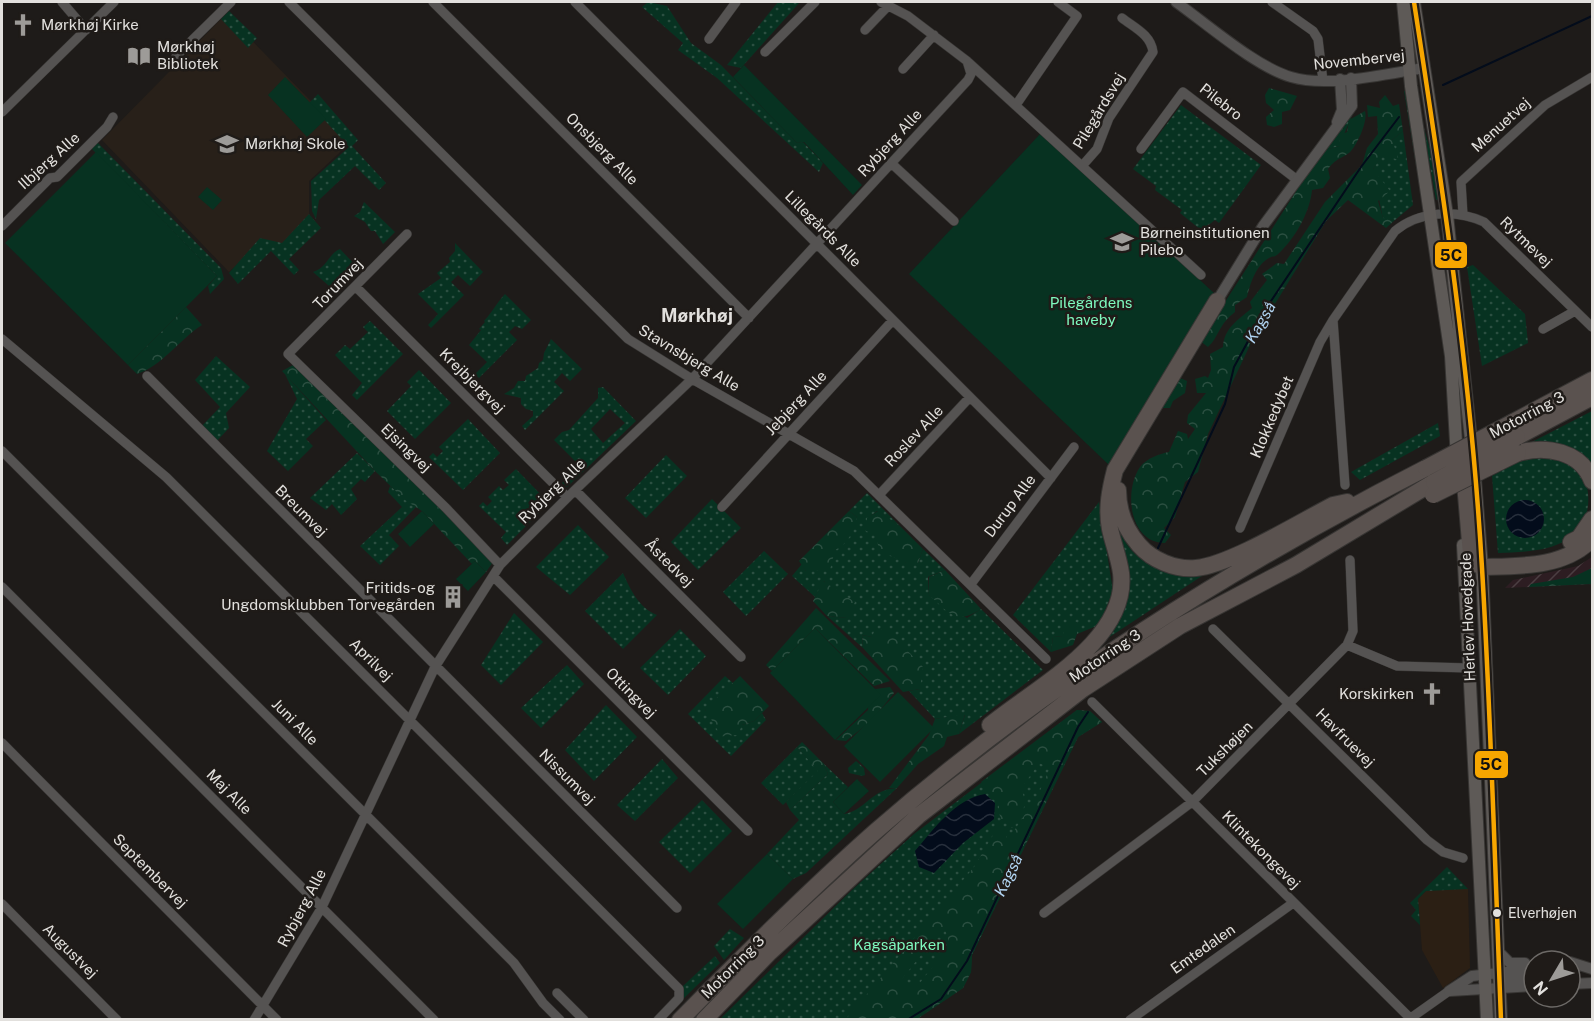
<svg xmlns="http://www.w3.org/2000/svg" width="1594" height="1021" viewBox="0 0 1594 1021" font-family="'Public Sans',sans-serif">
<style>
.commercial{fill:#2b1f14}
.industrial{fill:url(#industrial-furrows)}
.built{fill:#282019}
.grass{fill:url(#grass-dots);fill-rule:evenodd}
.forest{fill:url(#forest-crowns);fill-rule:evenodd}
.garden{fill:#073221}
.water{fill:url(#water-waves)}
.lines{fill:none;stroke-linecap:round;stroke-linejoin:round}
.stream{stroke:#030c1b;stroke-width:2}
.minor-casing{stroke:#373533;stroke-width:10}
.tertiary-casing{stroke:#373533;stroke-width:12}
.secondary-casing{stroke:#373533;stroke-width:14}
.motorway-casing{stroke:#373533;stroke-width:18}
.minor{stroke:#555352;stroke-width:9}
.tertiary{stroke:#555352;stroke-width:10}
.secondary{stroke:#5e5a57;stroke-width:12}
.motorway{stroke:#5a524f;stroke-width:16}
.motorway-bridge-casing{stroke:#373533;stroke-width:18;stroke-linecap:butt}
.motorway-bridge{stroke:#5a524f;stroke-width:16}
.bus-1-casing{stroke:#1f1b18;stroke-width:9}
.bus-1{stroke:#f7a600;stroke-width:4.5}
.bus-dot{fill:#e2e0dd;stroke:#1f1b18;stroke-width:2}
.labels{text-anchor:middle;stroke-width:5;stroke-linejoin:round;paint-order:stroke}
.bus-label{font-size:14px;fill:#e2e0dd;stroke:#1f1b18;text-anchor:start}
.poi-label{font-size:15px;fill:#e2e0dd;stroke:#1f1b18;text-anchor:start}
.street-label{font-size:15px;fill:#e2e0dd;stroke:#1f1b18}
.park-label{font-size:15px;fill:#7ef9be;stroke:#1f1b18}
.water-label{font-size:16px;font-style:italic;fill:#b0d3f0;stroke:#1f1b18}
.quarter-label{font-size:18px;font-weight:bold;fill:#e2e0dd;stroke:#1f1b18}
.line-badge{stroke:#1f1b18;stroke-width:2}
.pale-badge-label{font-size:16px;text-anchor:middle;font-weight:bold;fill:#111}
</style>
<defs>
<pattern id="industrial-furrows" width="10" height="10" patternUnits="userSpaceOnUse" patternTransform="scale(1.5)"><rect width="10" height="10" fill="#2d1d22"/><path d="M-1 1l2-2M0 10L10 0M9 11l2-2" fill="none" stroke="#4b3e42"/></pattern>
<pattern id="grass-dots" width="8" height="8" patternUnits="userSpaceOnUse" patternTransform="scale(1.5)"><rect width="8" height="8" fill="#073221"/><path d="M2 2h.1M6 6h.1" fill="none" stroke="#2b4f41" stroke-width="1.8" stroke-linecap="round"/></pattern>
<pattern id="forest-crowns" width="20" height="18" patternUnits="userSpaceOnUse" patternTransform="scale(1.5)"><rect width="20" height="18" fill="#073221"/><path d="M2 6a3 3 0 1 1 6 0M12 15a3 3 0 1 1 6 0" fill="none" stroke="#2b4f41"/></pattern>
<pattern id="water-waves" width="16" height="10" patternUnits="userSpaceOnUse" patternTransform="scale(1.5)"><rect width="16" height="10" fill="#030c1b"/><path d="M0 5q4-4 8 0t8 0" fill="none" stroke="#272f3c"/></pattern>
</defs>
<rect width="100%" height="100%" fill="#1e1b19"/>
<path class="commercial" d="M1446,889H1468L1470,968L1443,988L1422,950L1418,899L1426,891Z"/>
<path class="industrial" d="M1592,557V584L1505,588L1513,580L1578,566Z"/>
<path class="built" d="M226,14L351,142L309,181V214L321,228L286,262L264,239L229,272L102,140Z"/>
<path class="grass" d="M648,2L667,6L691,43L721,65L797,143L803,142L823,163L819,172L717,78L678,50L683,43L642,7Z
M778,2H800L741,68L727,65Z
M229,11L257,38L248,48L221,19Z
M1404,91H1406L1422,202Z
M318,94L358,140L352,146L386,183L379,190L355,166L319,200L316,219L312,211L311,181L349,147L309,103Z
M1357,104L1339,146L1322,151Z
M1181,105L1261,165L1219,223L1215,220L1206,227V234L1180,213L1182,210L1155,190L1156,186L1133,169Z
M1422,121L1430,149L1438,199L1436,200Z
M1403,131L1413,205L1395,220L1383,219L1373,169L1392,140Z
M97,142L221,268L224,279L210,294L208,286L217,276L91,148Z
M364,202L395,232L383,244L375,231H371L365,222L354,216L360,212Z
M309,214L321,228L289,259L299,270L294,275L271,251L238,284L229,273L260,238L282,243Z
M455,243L483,272L470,286L458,275L451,282L464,295L431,328L428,325L438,314L418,294L441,278L437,273L450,262L449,258L455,251Z
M340,249L359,269L336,292L313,272C327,268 328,254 340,249Z
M1473,265L1525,314L1528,343L1482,366L1467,267Z
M505,294L531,320L522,329L515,326L509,332L517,340L479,378L475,374L487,362L469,345L481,330L479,329L485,322L484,321C493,311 496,304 505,294Z
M370,321L403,354L357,400L352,395L362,383L335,355L345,345L350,349L368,332L363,327Z
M551,339L582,369L570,381L562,373L554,382L564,391L525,430L522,426L533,416V411L526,409L521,404V398L504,394L514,388L518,381H525L526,376L538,368L539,363L543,360L544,353Z
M216,356L250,387L226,413L229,428L215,443L200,428L220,407L195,380Z
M419,370L451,403L415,439L387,411L411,386L407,382Z
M285,374L326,420L306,439L313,446L288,471L267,451L297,399Z
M603,387L636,421L567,487L562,483L579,465L554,440L562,432L569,430L598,398V388ZM610,409L625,423L603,443L591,429Z
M1592,411V470L1530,443Z
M468,419L500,453L463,490L429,457L433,453L437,457L443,451L439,447Z
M1438,423L1440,436L1360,480L1351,472Z
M357,453L375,471L365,482L361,479L351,489L357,499L341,515L332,504L326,510L310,498Z
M666,455L687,476L646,518L625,498Z
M1542,457C1556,460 1570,462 1581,472C1594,493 1590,527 1567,540C1546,552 1521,552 1498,553L1492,476L1517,462Z
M516,469L549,503L507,545L501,538L506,532L479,506L483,502L487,506L492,501L488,497L499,486L503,490L509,485L504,480Z
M390,486L416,507L389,535L399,546L380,565L360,546L402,507L388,492Z
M867,493L901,527L877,511L868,518L876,535L906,563H918L923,549L945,570L928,577L929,595L967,618L981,609L1043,670L959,734L965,715L935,719L909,691L920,689L872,637L862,635L863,648L827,616L847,618L824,581L815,597L792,576L802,564L806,571L835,550L857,517L849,511Z
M712,499L741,528L698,570L671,542Z
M1099,502L1113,591L1099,625L1077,634V622L1063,636L1053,637L1051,652L1013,615Z
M1117,524C1134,573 1169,570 1211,570L1102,642L1116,622Z
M578,525L609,557L570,595L536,567Z
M764,551L788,574L746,616L723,592Z
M623,573C630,589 639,608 657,615L623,649L585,611Z
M514,613L543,642L501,685L481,665Z
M680,629L706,656L668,695L640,668Z
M567,665L584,684L541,728L521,708Z
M725,676L733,683L705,710L742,725L754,721L762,713L766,720L731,756L688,714Z
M606,705L637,737L594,781L565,750Z
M1077,710L1090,711L1102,722L1078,737L972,955L971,972L963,988L917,1019L719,1020L852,890L914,834Z
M797,747L819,771L783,805L761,783Z
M662,759L678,778L635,821L617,805Z
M856,761L864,768L865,775L862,776L849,773L848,768Z
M824,764L848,787L833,802L844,814C865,811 871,789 897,788L806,873L793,879L767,854L799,820L790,810L828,774Z
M702,800L732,831L690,873L659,842Z
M1447,867L1468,889L1426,891L1418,899L1420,925L1411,916L1416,910L1410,903Z
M730,929L744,938L724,960L714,946Z
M715,956L720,963L681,1001L683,986Z"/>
<path class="forest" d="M1269,88L1297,96L1290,110L1282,112V124L1274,127L1267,125L1266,117L1274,110L1266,103L1265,95Z
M1385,95L1393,106L1399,104L1403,131L1392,140L1399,160L1383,155L1373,169L1390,191L1378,201L1383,218L1395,220L1386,228L1348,200L1326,221L1251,343L1208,434L1198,472L1185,482L1175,517L1164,528L1171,535L1165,543C1130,543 1123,492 1140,467C1147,458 1159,454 1169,452L1178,431L1187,434L1188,439L1195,429L1187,423L1188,415L1206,393H1197L1195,379L1205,376L1208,378L1211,370L1210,354L1223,347C1224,328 1238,320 1252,308L1250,302L1267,280L1262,274L1277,263L1284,264L1325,202L1362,165L1367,148L1378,134L1377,116L1368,117L1367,105L1380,108L1379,102Z
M1365,111C1368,121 1358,143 1351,151C1343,159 1338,156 1328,169L1330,178L1323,188L1312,190C1310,212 1295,239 1277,255C1273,258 1274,255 1269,258C1256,265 1250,284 1247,297L1235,305V312C1218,325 1219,337 1208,347L1200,341L1322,151L1339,146L1340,135L1347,132L1349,120Z
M186,307L202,325C180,339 162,366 137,374L128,365Z
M295,364L372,438L493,562L486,572L475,561L472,564L422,511L405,500L377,473L282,371Z
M1178,377L1187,381L1185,393L1173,401L1170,408H1158Z
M849,511L857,517C854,531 848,544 835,550L830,570L806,571L799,561Z
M878,511L901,527L923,549L918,563H906L879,550L876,535L866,531L867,518Z
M1592,568V584L1529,587L1531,584L1573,577Z
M945,570L981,609C955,626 949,612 929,595V577Z
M823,581L855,602L847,618L827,616L813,601Z
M816,608L890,681L874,686L815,628L772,671L766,665Z
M1077,622V634L1073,645L1051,652L1053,637L1063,636L1065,627Z
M875,629L889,631L923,667L920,689L903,692L863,648L862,635L872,637Z
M740,676L769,706L754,721L742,725L738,735L721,736L705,709Z
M890,687L894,693L872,720L846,741L836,740L868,710L869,690Z
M1077,710L1089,712L1102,722L1078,737L972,955L971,972L963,988L917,1019H846L974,867L999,825L1006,835L1007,841L1038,795L1050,768L1039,763L1021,789C1029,806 1022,814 1012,828L1000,818L998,797L981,782ZM944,926L950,945L919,984H898Z
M965,714L959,734L947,737L944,746L918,764L897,788H889L929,735L935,719Z
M802,742L824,764L828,774L790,810L786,802L818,771L797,747Z"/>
<path class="garden" d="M744,65L862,185L853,195L804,142L797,143L733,77Z
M285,77L326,119L307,137L268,95Z
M1041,133L1215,294L1109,465L909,274Z
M96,152L217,276L128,365L5,243Z
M207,187L222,200L213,210L198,197Z
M422,511L434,524L410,547L398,534Z
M475,561L486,572L468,591L456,579Z
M815,628L881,695L835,740L770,673Z
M898,692L934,728L880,782L844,746Z
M857,779L869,791L844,814L833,802Z
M767,854L793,879L743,929L717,904Z"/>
<path class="water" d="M1506 519a19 19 0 1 1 38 0a19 19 0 1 1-38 0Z
M985,794L995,803L994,819L963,843L934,873L919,867L915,851C934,829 955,799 985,794Z"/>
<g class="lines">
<path class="stream" d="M1443,85L1592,16
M1158,548L1225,404L1234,367L1265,310L1361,167L1399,117
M907,1020L941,999L967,961L1078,727L1088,712"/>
<g class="minor-casing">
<path id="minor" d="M62,2L86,30
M289,2L628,339L692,379L854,471L1046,659
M433,2L749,318
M575,2L1051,478
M881,2L908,16L967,61L1201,275
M1272,2L1313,31L1318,39L1323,81
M865,30L889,5
M709,39L736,2
M765,52L815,2
M176,56L231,2
M903,69L934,35
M1016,105L1077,16L1058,2
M2,112L114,2
M1141,149L1183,92L1296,179
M891,163L954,221
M1082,166L1097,149L1109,118L1153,52C1151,35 1135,28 1122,18
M1463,215L1461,182L1545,105L1592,77
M2,226L50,178L57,177L107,127L113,117
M407,234L288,354L446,508L500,565
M356,287L567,497
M1543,329L1575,311
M2,339L166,477L679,989V998L658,1020
M147,376L677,908
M2,451L514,963L543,1003L560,1020
M1345,485L1333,320L1395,231C1419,211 1456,209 1484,222L1592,327
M575,490L741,657
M879,495L970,397
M722,507L893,320
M1240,528L1320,342L1333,320
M493,576L748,831
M971,584L1074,447
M2,587L434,1020
M1213,629L1427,840L1443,852L1463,858
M1347,645L1397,666L1469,668
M1092,702L1410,1018
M2,743L277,1020
M2,904L117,1020
M1044,913L1192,802L1347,645L1353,631L1350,560
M557,993L584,1020
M254,1020L322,907L435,667L500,565L575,490L692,379L968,80L971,74L967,61
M1130,1020L1293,903
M1408,1020L1449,991"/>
</g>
<g class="tertiary-casing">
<path id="tertiary" d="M1176,2C1207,24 1256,67 1291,77C1328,88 1386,74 1424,68
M1337,122L1342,110L1340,79
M1217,301L1263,226L1352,106L1351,78
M1500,953L1510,963H1525
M1570,962L1592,969
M1570,971L1576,968
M1499,981L1534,977
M1570,984L1592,983
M1449,991L1472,976L1534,969
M1450,991L1534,986"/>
</g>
<g class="secondary-casing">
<path id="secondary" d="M1403,2L1411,86L1451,356L1457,459
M1414,2L1447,215L1472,449
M1474,467L1482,567L1501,1020
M1463,545L1487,1020"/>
</g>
<g class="motorway-casing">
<path id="motorway" d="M1513,422L1592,380
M1517,437L1592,397
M1518,453C1546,445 1581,451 1592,481
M1461,467L1464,471L1471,554L1474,562L1482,567C1519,566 1564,568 1592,539
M1118,490C1118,511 1125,529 1139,545C1152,560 1175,570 1196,568C1230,565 1300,522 1333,505L1347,502
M1571,542L1579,538L1592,519
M990,725C1035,688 1129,640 1121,573C1119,558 1113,543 1110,529C1106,509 1110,489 1115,470L1217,301
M680,1020C744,955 808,891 876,831C1042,686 1230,568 1426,468
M704,1020L770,952L918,816L1083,689L1180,626L1296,565L1434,482"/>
</g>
<use href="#minor" class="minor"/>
<use href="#tertiary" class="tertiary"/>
<use href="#secondary" class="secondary"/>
<use href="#motorway" class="motorway"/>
<g class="motorway-bridge-casing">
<path id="motorway-bridge" d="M1426,468L1513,422
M1434,482L1517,437
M1433,495L1518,453"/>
</g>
<use href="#motorway-bridge" class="motorway-bridge"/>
<g class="bus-1-casing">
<path id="bus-1" d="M1414,2C1443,190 1471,378 1482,568C1491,718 1495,869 1501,1020"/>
</g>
<use href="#bus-1" class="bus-1"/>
</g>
<defs>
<g id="church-bare" transform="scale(1.8)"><path d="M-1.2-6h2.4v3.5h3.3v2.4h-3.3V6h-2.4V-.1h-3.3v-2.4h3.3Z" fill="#9d9b98" stroke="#1f1b18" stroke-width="2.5" paint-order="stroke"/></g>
<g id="library-bare" transform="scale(1.8)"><path d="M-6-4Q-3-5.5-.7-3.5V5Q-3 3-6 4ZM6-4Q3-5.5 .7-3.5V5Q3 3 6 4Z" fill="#9d9b98" stroke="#1f1b18" stroke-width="2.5" paint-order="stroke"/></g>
<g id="school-bare" transform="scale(1.8)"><path d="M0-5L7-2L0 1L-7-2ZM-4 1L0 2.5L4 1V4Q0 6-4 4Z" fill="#9d9b98" stroke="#1f1b18" stroke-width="2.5" paint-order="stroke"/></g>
<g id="building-bare" transform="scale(1.8)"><path d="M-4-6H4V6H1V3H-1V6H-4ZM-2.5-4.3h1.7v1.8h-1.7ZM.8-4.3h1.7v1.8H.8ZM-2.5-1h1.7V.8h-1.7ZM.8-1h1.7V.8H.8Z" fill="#9d9b98" stroke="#1f1b18" stroke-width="2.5" paint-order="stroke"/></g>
</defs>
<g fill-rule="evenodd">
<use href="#church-bare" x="23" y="25"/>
<use href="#library-bare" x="139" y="56"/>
<use href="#school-bare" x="227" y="144"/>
<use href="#school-bare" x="1122" y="242"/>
<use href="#building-bare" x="453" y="597"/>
<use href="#church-bare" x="1432" y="694"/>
</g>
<circle class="bus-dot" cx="1497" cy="913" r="5"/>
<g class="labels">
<g class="bus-label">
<text x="1508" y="918">Elverhøjen</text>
</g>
<g class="poi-label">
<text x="41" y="30">Mørkhøj Kirke</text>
<text x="157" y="52">Mørkhøj<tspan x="157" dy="17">Bibliotek</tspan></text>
<text x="245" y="149">Mørkhøj Skole</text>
<text x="1140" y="238">Børneinstitutionen<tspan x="1140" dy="17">Pilebo</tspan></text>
<text x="435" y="593" text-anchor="end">Fritids- og<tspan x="435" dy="17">Ungdomsklubben Torvegården</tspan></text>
<text x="1414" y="699" text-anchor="end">Korskirken</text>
</g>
<g class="street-label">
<text transform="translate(1359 60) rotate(-6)" y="5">Novembervej</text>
<text transform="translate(1221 102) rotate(38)" y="5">Pilebro</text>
<text transform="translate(1099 111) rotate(-59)" y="5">Pilegårdsvej</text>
<text transform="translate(1501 125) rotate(-42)" y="5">Menuetvej</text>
<text transform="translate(890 143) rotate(-47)" y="5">Rybjerg Alle</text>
<text transform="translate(602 149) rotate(45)" y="5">Onsbjerg Alle</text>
<text transform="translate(49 161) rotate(-42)" y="5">Ilbjerg Alle</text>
<text transform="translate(823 229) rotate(45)" y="5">Lillegårds Alle</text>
<text transform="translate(1526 242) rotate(44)" y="5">Rytmevej</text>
<text transform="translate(338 284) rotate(-46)" y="5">Torumvej</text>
<text transform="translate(689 358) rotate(31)" y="5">Stavnsbjerg Alle</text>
<text transform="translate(472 381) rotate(45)" y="5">Krejbjergvej</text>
<text transform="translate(796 403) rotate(-47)" y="5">Jebjerg Alle</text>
<text transform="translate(1527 415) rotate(-28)" y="5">Motorring 3</text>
<text transform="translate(1272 417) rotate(-67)" y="5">Klokkedybet</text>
<text transform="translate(914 436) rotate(-47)" y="5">Roslev Alle</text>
<text transform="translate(406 448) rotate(44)" y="5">Ejsingvej</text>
<text transform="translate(552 491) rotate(-44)" y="5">Rybjerg Alle</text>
<text transform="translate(1010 506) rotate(-53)" y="5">Durup Alle</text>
<text transform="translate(301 511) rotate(45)" y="5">Breumvej</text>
<text transform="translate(669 563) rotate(45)" y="5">Åstedvej</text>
<text transform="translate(1468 617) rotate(-92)" y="5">Herlev Hovedgade</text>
<text transform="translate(1105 656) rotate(-34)" y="5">Motorring 3</text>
<text transform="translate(371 660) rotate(45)" y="5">Aprilvej</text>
<text transform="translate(631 693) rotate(45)" y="5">Ottingvej</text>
<text transform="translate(295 722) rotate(45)" y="5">Juni Alle</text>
<text transform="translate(1345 738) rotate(45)" y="5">Havfruevej</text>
<text transform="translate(1225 749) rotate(-45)" y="5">Tukshøjen</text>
<text transform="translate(567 777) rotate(45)" y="5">Nissumvej</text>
<text transform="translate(229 792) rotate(45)" y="5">Maj Alle</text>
<text transform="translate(1261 850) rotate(45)" y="5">Klintekongevej</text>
<text transform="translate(150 871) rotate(45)" y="5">Septembervej</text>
<text transform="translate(302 908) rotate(-62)" y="5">Rybjerg Alle</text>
<text transform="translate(1203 949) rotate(-35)" y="5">Emtedalen</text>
<text transform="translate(70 951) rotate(45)" y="5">Augustvej</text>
<text transform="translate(733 967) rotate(-45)" y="5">Motorring 3</text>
</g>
<g class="park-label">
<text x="1091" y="308">Pilegårdens<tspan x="1091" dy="17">haveby</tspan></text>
<text x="899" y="950">Kagsåparken</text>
</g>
<g class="water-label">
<text transform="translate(1260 322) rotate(-60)" y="6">Kagså</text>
<text transform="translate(1008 875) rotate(-64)" y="6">Kagså</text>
</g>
<g class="quarter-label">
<text x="697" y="322">Mørkhøj</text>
</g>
</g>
<g class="line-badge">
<rect x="1434" y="241" width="34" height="28" rx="6" fill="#f7a600"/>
<rect x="1474" y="750" width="35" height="29" rx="6" fill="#f7a600"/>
</g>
<g class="pale-badge-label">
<text x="1451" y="261">5C</text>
<text x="1491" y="770">5C</text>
</g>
<rect width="1594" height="1021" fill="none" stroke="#e2e0dd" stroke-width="6"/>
<g transform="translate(1552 979) rotate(231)"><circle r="28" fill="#1f1b18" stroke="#6d6a67" stroke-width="1.5"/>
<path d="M0-4.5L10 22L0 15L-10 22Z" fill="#9d9b98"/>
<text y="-9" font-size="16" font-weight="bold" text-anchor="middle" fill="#e2e0dd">N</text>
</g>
</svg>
